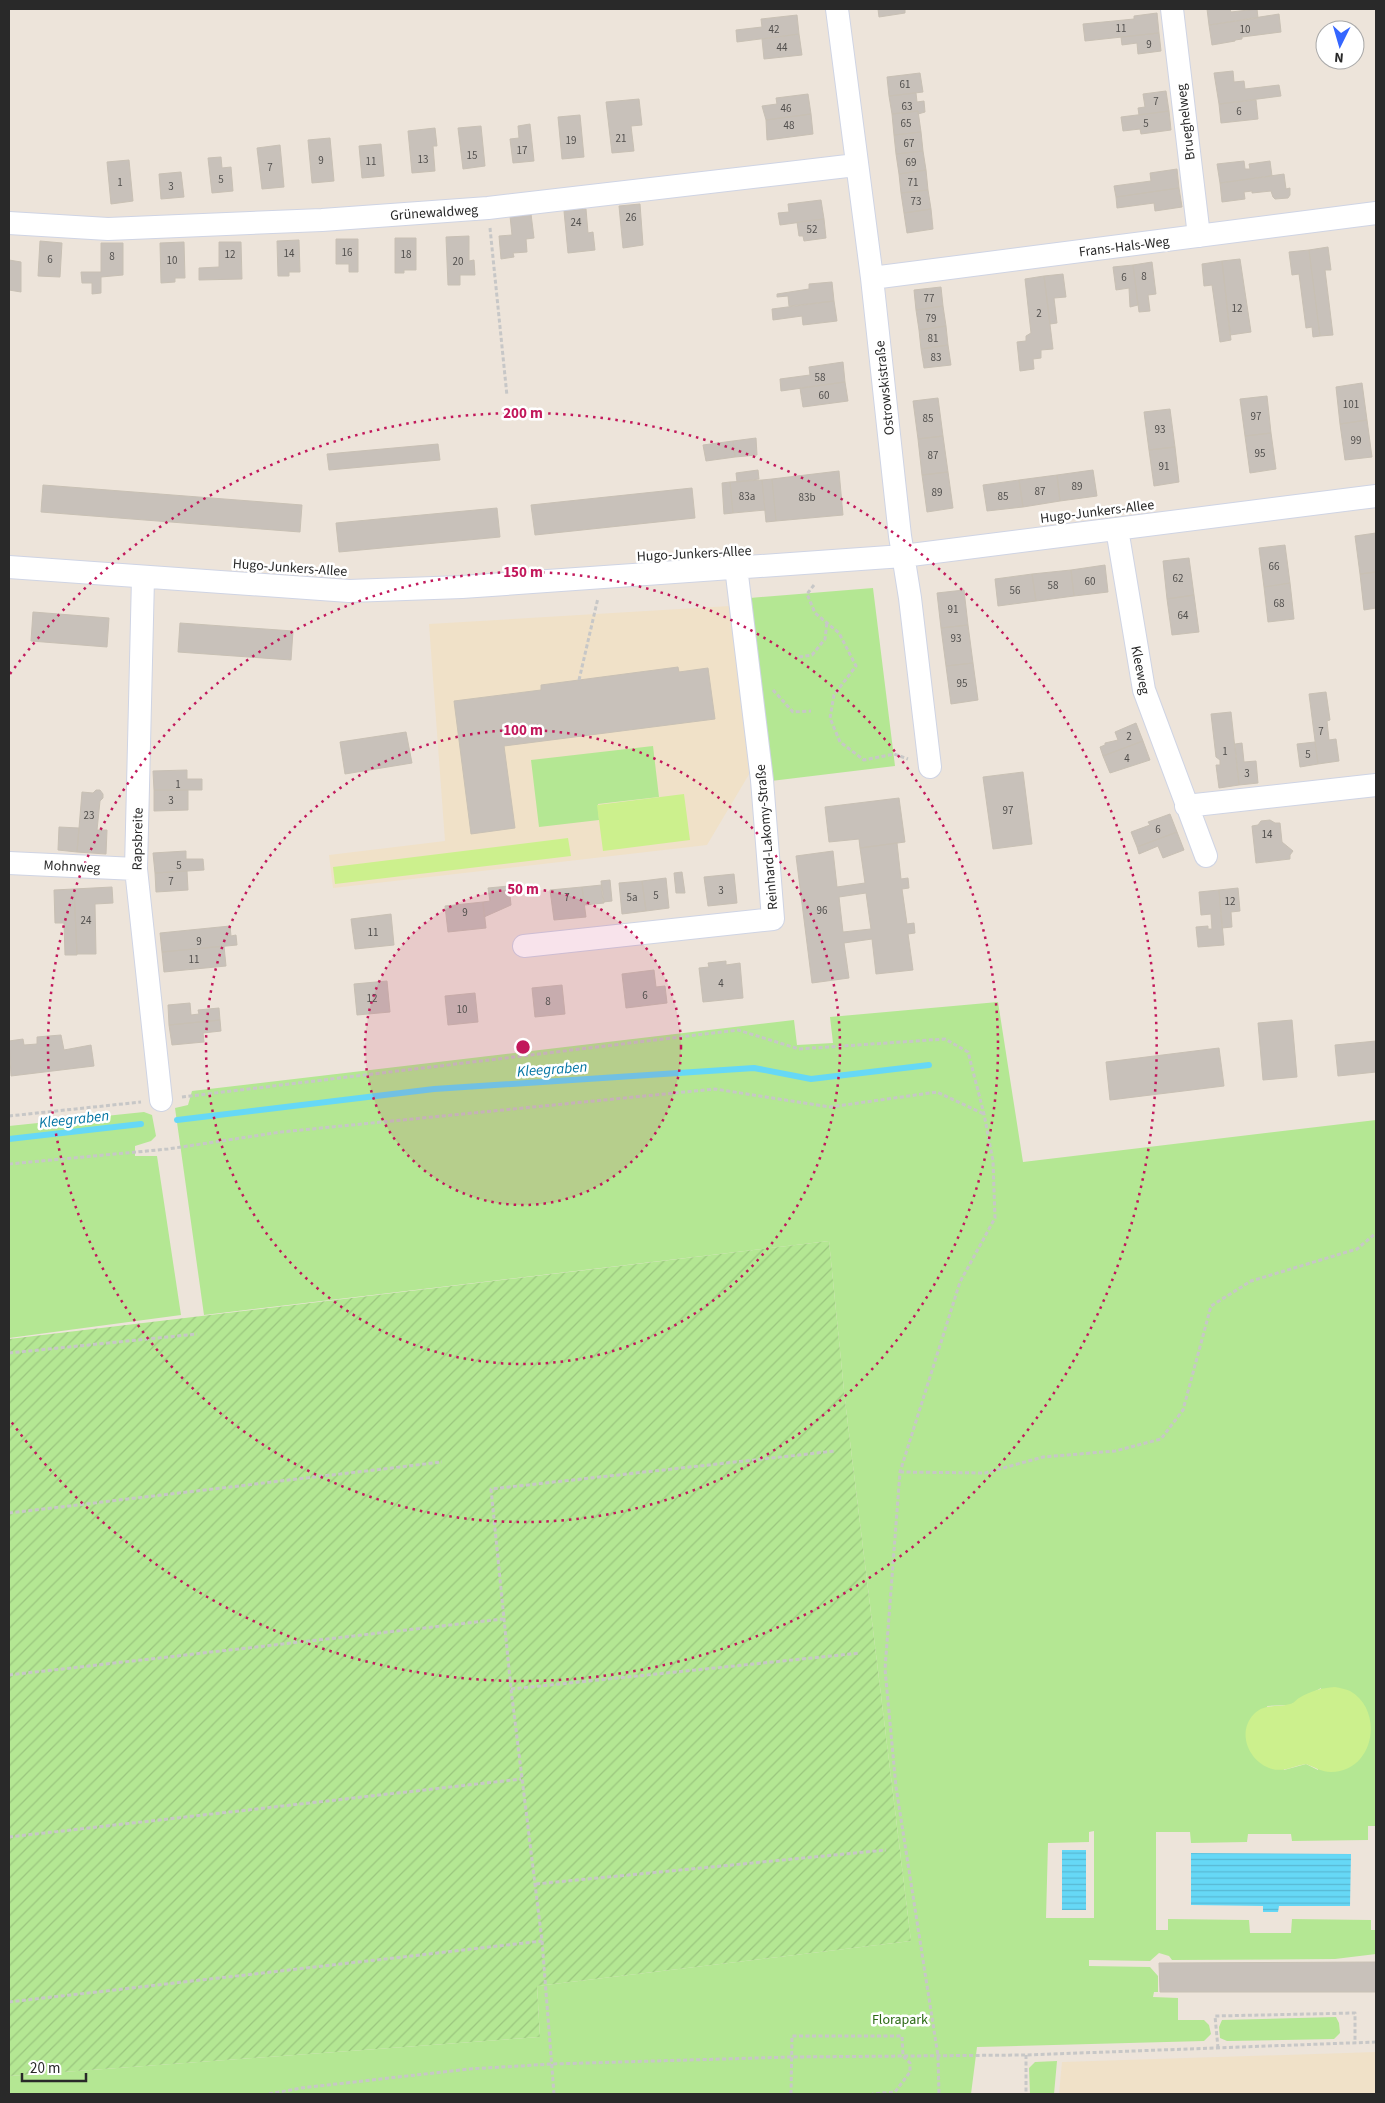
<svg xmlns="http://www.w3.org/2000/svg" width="1385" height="2103" viewBox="0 0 1385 2103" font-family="'Source Sans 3',sans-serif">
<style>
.education{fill:#f0e1c8}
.grass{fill:#b4e793;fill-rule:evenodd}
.garden{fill:url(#garden-furrows)}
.pitch{fill:#ccf08d}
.water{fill:url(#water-rules)}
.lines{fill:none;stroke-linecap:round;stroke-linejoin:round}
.stream{stroke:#66d8f6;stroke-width:6}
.building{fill:#c8c1ba;stroke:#c8c0b4;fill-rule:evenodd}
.street-casing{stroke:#cfd4e4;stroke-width:24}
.path{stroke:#c7c7c7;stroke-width:3;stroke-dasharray:4 2.5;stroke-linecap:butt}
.street{stroke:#fff;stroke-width:22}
.ring{fill:none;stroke:#c2185b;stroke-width:2.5;stroke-dasharray:2.5 5}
.labels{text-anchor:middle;stroke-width:5;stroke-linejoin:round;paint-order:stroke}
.number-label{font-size:11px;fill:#514f4d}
.street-label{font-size:14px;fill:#292929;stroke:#fff}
.park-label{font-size:14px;fill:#2c6b15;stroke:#fff}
.water-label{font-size:15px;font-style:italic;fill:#0475a3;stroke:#fff}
.centre{fill:#c2185b;stroke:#fff;stroke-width:2.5}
.ring-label{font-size:15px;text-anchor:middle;font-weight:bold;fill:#c2185b;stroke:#fff;stroke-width:5;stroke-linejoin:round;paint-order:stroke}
</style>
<defs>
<pattern id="garden-furrows" width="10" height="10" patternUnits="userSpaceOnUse" patternTransform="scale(1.25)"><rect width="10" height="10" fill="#b4e793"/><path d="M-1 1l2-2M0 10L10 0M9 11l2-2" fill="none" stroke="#9bc67f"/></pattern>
<pattern id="water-rules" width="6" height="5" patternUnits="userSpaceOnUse" patternTransform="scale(1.25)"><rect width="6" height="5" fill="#66d8f6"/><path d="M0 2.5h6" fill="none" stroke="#58b9d3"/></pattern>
</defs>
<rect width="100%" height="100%" fill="#ede4da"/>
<path class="education" d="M730,606L751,771L707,845L333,888L329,855L445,841L429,624Z
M1376,2052V2094H1059L1062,2062Z"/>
<path class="grass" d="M873,588L895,766L771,781L750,598Z
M653,746L659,797L598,804L599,820L539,827L531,760Z
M998,1002L1023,1162L1376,1120V1826H1368V1840L1292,1841L1291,1834H1248L1247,1842L1191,1843L1190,1832H1156V1930H1168V1919L1249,1920L1250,1933H1291L1292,1919L1371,1920V1930H1376V1954L1335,1959L1172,1960L1169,1956L1159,1953L1150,1961L1089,1960V1966L1150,1967L1158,1976V1992H1154L1153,1997L1178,1998V2020H1204L1209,2025L1211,2034L1204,2041L977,2047L971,2094H9V2076L540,2037L537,1986L911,1941L845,1400L829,1241L204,1315L175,1108L188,1105L192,1091L794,1020L797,1045L833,1043L830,1017ZM1321,1688L1318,1770L1306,1764L1284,1770L1267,1706L1290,1705ZM1094,1831V1918H1046L1048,1843L1089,1842V1832Z
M144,1112L152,1115L156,1136L151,1141L135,1146V1156H157L181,1315L9,1338V1126Z
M1336,2017L1339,2023L1340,2033L1334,2039L1227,2041L1220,2038L1219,2027L1222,2020Z
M1057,2061L1054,2094H1030L1029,2068L1035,2062Z"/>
<path class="garden" d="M829,1241L845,1400L911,1941L537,1986L540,2037L9,2076V1339Z"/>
<path class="pitch" d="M684,794L690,840L603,851L597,805Z
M568,838L571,856L335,884L333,867Z
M1335,1687C1340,1688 1346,1689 1350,1691C1385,1711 1374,1772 1331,1772C1322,1772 1314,1767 1306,1764C1294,1766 1284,1772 1272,1769C1249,1762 1236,1733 1254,1714C1265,1703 1276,1708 1290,1704C1293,1704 1296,1700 1299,1698C1311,1691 1321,1688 1335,1687Z"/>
<path class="water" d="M1062,1850H1086V1910H1062Z
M1191,1853L1351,1854L1350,1906H1279L1278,1912H1263V1906L1191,1905Z"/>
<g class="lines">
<path class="stream" d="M177,1120L434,1089L754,1068L811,1079L929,1065
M9,1139L141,1124"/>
</g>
<path class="building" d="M878,9H905V13L879,17Z
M1207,9H1230L1231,12L1257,9L1258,18L1209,25Z
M1157,13L1159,33L1085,41L1083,24L1134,19V16Z
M1279,14L1281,32L1242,37V39L1235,40V41L1212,45L1209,25Z
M797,15L799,34L737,42L736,30L762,27L761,19Z
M1159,33L1161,51L1138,54L1137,43L1122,45L1121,37Z
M799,34L802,55L764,59L762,39Z
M1233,71L1234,82L1244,81L1245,89L1279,85L1281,96L1219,104L1214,73Z
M920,73L923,92L889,96L887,77Z
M1166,91L1169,111L1139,115L1138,108L1145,107L1143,94Z
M916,93L917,102L924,101L925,112L918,114V111L892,114L889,96Z
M808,94L811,114L766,120L762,106L777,104L776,98Z
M639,99L642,125L631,126L634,151L612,153L606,102Z
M1256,100L1258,119L1221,123L1219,104Z
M918,111L921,132L894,135L892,114Z
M1169,111L1171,130L1141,134L1140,129L1123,131L1121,117Z
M811,114L813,134L767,140L766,120Z
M580,115L584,157L562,159L558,117Z
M530,124L534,161L513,163L510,139L519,138L518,126Z
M481,126L485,166L463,169L458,128Z
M435,128L437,146H433L435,171L412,173L408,131Z
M921,132L923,151L896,154L894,135Z
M330,138L334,181L312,183L308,140Z
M381,144L384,176L362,178L359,146Z
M280,145L284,187L262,189L257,148Z
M923,151L926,170L899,174L896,154Z
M221,157L222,168L231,167L233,191L212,193L208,158Z
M129,160L133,201L111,204L107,162Z
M1244,161L1245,169H1250L1249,164L1270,161L1272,176L1220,183L1217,164Z
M1177,169L1179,188L1116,197L1114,186L1151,181L1150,173Z
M926,170L928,190L901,193L899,174Z
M181,172L184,197L161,199L159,174Z
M1284,174L1286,189L1290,188V195L1288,198L1275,199L1273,197L1271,191L1252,193V191L1244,192L1245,199L1222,202L1220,183Z
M1179,188L1182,207L1155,211L1154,203L1117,208L1116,197Z
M928,190L931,209L904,213L901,193Z
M821,200L824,219L780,225L778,213L789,212L788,204Z
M640,204L643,245L623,248L619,206Z
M586,209L588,233L593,232L595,250L568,253L564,211Z
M931,209L933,229L907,233L904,213Z
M531,214L534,238L526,239L527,252L513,253L514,257L501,259L499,236L512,235L510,216Z
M824,219L826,238L804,241L803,236H799L797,222Z
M469,236V261L474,260L475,275H460V285H448L446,237Z
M395,238H416V270H404V273H395Z
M336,239H358V272H349V264H336Z
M299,240L300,272H289V276H278L277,241Z
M40,241L62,243L60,277L38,276Z
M184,242L185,278H175V282L161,283L160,243Z
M219,242H241L242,279L199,280V268L219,267Z
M101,243H123V275L101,277V293L92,294V283H82L81,272H101Z
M1328,247L1331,270H1325L1333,335L1320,336L1309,250Z
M1309,250L1320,336L1313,337L1312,327L1306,328L1299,274L1292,275L1289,252Z
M1240,259L1251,332L1230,335L1222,261Z
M9,260L21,262V292L9,290Z
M1222,261L1231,340L1220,342L1212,285L1204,286L1202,264Z
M1152,262L1156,294L1148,295L1150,311L1139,312L1133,265Z
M1133,265L1138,305L1130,307L1129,288L1116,290L1113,267Z
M1063,274L1066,297L1054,298L1057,323L1050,324L1044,276Z
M1044,276L1053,349L1041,350V358L1033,359L1034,369L1020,371L1017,342L1026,341V336L1031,333L1025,279Z
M832,282L834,301L789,306L788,296L777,297V294L809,289V284Z
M941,287L943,306L916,310L914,290Z
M834,301L837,321L803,325L802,316L773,320L772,309Z
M943,306L946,326L919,330L916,310Z
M946,326L948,345L921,349L919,330Z
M948,345L951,365L924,368L921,349Z
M843,362L845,382L781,391L780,379L810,375L809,367Z
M845,382L848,401L803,407L800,388Z
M1362,383L1367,420L1340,424L1336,387Z
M1267,396L1271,433L1245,436L1240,399Z
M938,398L943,436L918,439L913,401Z
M1170,409L1175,447L1149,450L1144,412Z
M1367,420L1372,457L1345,460L1340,424Z
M1271,433L1276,469L1250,473L1245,436Z
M943,436L948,472L922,475L918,439Z
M756,438L757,455L735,457L733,441Z
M733,441L735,457L706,461L703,445Z
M438,444L440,460L329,470L327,454Z
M1175,447L1179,482L1154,486L1149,450Z
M758,470L759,479L737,482L736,473Z
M1093,470L1097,496L1060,501L1057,475Z
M839,471L843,515L776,521L772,479Z
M948,472L953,508L927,512L922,475Z
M1057,475L1060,501L1023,507L1019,480Z
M772,479L776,521L766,522L762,480Z
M762,480L765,510L733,513L730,482Z
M1019,480L1023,507L987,511L983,485Z
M730,482L733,513L724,514L722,483Z
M43,485L302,505L300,532L41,512Z
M692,488L695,518L535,535L531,505Z
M497,508L500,537L339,552L336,523Z
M1376,533V572L1360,574L1355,536Z
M1285,545L1290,583L1264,587L1259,548Z
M1189,558L1194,595L1167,599L1163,561Z
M1105,565L1108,592L1074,596L1071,570Z
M1071,570L1074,596L1036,601L1032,574Z
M1376,572V608L1364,610L1360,574Z
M1032,574L1036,601L998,606L995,579Z
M1290,583L1294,619L1268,622L1264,587Z
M964,590L968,625L941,628L937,593Z
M1194,595L1199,632L1172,635L1167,599Z
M33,612L109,618L107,647L31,641Z
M180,623L293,631L291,660L178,652Z
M968,625L973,663L946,666L941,628Z
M973,663L978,700L951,704L946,666Z
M678,667L679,672L708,668L715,719L504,746L515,828L471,834L454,701L541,690V685Z
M1326,692L1330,720L1327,721L1329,740L1336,739L1339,761L1318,764L1309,694Z
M1231,712L1239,785L1219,788L1216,765H1220V760L1216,757L1211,714Z
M1136,723L1143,741L1103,756L1100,747L1105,745V743L1118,740L1115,732Z
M406,732L412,763L345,774L340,742Z
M1143,741L1150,760L1110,773L1103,756Z
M1315,742L1318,764L1300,767L1297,744Z
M1242,743L1244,762L1256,761L1258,783L1239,785L1235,744Z
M187,770V779H202V790H154L153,771Z
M1023,772L1032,844L993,849L983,777Z
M96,790H100L103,794V798L100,801L97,830H107L106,854L77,852L82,792L93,793Z
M154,790H188V810L154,811Z
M899,798L905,842L860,848L859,839L829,842L825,807Z
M1170,814L1177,832L1137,847L1131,832L1150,825L1148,822Z
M1270,820L1275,823H1280L1282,842L1293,851L1290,855V859L1256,863L1252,826L1258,825L1261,821Z
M59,827L79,828L77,852L58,850Z
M1177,832L1184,850L1163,858L1158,846L1139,854L1137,847Z
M897,843L901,879L908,878L909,888L902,889L907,924L914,923L915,933L908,934L913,970L876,974L872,939L844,943L849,978L812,983L796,856L833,851L837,887L865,883L860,848ZM866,893L871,929L843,932L839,897Z
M186,851V859H203L204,870L155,873L153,853Z
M187,871L188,890L156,892L155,873Z
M682,872L685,893H676L674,873Z
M734,874L737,903L708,906L704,877Z
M666,878L669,908L646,911L642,881Z
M610,880L612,901L603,902L601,881Z
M642,881L646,911L622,914L619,883Z
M602,885L604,903L584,905L582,887Z
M509,886L511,905L484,917L483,902L490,901L488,888Z
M112,887L113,903L95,904L96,954H77L74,889Z
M582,887L586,917L554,920L550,890Z
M1238,888L1240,911L1231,912L1232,927L1222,928L1219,890Z
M74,889L77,955H65L64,923H55L54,890Z
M1219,890L1224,945L1198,947L1196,927L1208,926V929H1212L1211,914L1201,915L1199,892Z
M483,902L486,928L448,932L445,906Z
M391,914L394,945L355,949L351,919Z
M230,926L231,936L236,935L237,945L162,952L160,933Z
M224,946L226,966L164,972L162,952Z
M726,961V965L740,963L743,998L703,1002L699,968L709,967L708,963Z
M654,970L656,987L665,986L667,1003L626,1008L622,974Z
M387,981L390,1012L357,1015L354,984Z
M562,985L565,1014L535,1017L532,988Z
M475,993L478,1022L448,1025L445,996Z
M190,1003L191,1015L199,1014L198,1010L219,1008L220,1020L169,1025L168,1005Z
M220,1020L221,1031L203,1033L204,1042L172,1045L169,1025Z
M1292,1020L1297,1077L1263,1080L1258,1023Z
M61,1035L64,1050L91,1045L94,1066L11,1076L9,1041L23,1039L24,1045L37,1044V1037Z
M1376,1041V1072L1338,1076L1335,1045Z
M1219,1048L1224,1086L1110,1100L1106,1062Z
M1376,1962V1992H1160L1159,1963Z"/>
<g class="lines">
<g class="street-casing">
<path id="street" d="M837,9L872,278L900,536L910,598L930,767
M1172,9L1199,236
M9,223L108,229L322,220L488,208L856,165
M872,278L1376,213
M1117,529L1144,690L1206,856
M9,567L349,591L462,587L903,556L1376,496
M143,578L136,869L161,1100
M1186,806L1376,785
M9,863L136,869
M524,946L773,919L762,780L736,567"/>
</g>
<path class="path" d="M490,228L507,396
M814,585L807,594L815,613L839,633L856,666L834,695L830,718L840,742L864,760L894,754L908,759
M799,657L812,655L825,639L827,622
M579,680L598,598
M773,690L793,712L811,711
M182,1097L738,1030L799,1049L945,1039L968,1052L984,1114L993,1161L995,1218L960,1282L900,1472L885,1669L896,1787L938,2056L939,2094
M9,1116L141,1102
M9,1164L168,1149L281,1132L715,1089L830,1107L937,1092L984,1114
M9,1353L197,1334
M900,1472L985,1473L1043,1457L1115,1451L1161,1439L1183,1410L1211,1306L1251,1281L1357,1249L1376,1233
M9,1513L442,1462
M9,1675L503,1619
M511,1689L860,1653
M9,1837L521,1779
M536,1884L886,1850
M9,2002L542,1941
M1218,2048L1215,2016L1355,2013V2043
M1026,2055V2094
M269,2094L301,2088L469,2069L552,2064L791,2057L1026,2055L1376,2042
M554,2094L542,1941L511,1689L491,1489L835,1451
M791,2094L792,2036H902L903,2056L910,2063V2072L895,2092L872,2094"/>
<use href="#street" class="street"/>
</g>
<circle cx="523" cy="1047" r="158" fill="#c2185b" fill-opacity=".12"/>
<g class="ring">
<circle cx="523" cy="1047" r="158"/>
<circle cx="523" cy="1047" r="317"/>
<circle cx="523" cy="1047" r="475"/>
<path d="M10 674A634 634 0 1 1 10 1420"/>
</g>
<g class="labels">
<g class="number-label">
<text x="1121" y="32">11</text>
<text x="774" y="33">42</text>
<text x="1245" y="33">10</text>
<text x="1149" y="48">9</text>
<text x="782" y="51">44</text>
<text x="905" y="88">61</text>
<text x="1156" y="105">7</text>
<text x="907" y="110">63</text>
<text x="786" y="112">46</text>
<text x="1239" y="115">6</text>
<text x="906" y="127">65</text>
<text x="1146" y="127">5</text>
<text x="789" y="129">48</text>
<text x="621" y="142">21</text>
<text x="571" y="144">19</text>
<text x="909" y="147">67</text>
<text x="522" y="154">17</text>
<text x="472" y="159">15</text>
<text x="423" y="163">13</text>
<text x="321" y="164">9</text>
<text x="371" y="165">11</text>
<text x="911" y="166">69</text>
<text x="270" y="171">7</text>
<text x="221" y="183">5</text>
<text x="120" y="186">1</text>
<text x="913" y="186">71</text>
<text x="171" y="190">3</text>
<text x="916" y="205">73</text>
<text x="631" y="221">26</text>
<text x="576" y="226">24</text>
<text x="812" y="233">52</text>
<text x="347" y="256">16</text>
<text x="289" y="257">14</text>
<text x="230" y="258">12</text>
<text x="406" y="258">18</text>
<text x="112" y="260">8</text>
<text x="50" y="263">6</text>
<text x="172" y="264">10</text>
<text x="458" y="265">20</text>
<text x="1144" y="280">8</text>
<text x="1124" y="281">6</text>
<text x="929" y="302">77</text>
<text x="1237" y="312">12</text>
<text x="1039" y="317">2</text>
<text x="931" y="322">79</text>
<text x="933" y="342">81</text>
<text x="936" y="361">83</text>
<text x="820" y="381">58</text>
<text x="824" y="399">60</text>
<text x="1351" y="408">101</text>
<text x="1256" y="420">97</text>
<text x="928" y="422">85</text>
<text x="1160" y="433">93</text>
<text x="1356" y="444">99</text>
<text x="1260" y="457">95</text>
<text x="933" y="459">87</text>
<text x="1164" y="470">91</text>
<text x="1077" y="490">89</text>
<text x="1040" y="495">87</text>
<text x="937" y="496">89</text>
<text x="747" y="500">83a</text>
<text x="1003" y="500">85</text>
<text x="807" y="501">83b</text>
<text x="1274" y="570">66</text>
<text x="1178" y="582">62</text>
<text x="1090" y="585">60</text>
<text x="1053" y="589">58</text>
<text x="1015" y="594">56</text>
<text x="1279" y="607">68</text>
<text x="953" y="613">91</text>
<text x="1183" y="619">64</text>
<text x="956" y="642">93</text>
<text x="962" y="687">95</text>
<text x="1321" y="735">7</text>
<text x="1129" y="740">2</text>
<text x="1225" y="755">1</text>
<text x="1308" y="758">5</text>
<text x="1127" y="762">4</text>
<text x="1247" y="777">3</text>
<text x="178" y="788">1</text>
<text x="171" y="804">3</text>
<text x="1008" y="814">97</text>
<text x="89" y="819">23</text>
<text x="1158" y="833">6</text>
<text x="1267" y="838">14</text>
<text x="179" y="869">5</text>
<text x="171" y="885">7</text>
<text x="721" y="894">3</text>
<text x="656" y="899">5</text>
<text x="567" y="901">7</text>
<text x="632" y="901">5a</text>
<text x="1230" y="905">12</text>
<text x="822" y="914">96</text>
<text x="465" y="916">9</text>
<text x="86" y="924">24</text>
<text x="373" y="936">11</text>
<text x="199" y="945">9</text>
<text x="194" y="963">11</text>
<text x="721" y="987">4</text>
<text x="645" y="999">6</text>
<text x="372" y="1002">12</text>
<text x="548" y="1005">8</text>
<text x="462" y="1013">10</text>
</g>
<g class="street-label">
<text transform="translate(1185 122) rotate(-97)" y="5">Brueghelweg</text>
<text transform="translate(434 212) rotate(-4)" y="5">Grünewaldweg</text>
<text transform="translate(1124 246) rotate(-7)" y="5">Frans-Hals-Weg</text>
<text transform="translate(884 388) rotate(-96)" y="5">Ostrowskistraße</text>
<text transform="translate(1097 511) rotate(-7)" y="5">Hugo-Junkers-Allee</text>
<text transform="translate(694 553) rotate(-3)" y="5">Hugo-Junkers-Allee</text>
<text transform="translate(290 567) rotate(4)" y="5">Hugo-Junkers-Allee</text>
<text transform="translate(1141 670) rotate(79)" y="5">Kleeweg</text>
<text transform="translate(766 837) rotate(-95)" y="5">Reinhard-Lakomy-Straße</text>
<text transform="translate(137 839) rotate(-89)" y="5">Rapsbreite</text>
<text transform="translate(72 866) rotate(3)" y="5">Mohnweg</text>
</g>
<g class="park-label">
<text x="900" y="2024">Florapark</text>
</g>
<g class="water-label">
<text transform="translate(552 1069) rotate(-4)" y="5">Kleegraben</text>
<text transform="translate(74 1119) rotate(-6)" y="5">Kleegraben</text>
</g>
</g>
<circle cx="523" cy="1047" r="8" class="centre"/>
<g class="ring-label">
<text x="523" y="418">200 m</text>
<text x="523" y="577">150 m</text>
<text x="523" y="735">100 m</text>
<text x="523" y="894">50 m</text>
</g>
<rect width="1385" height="2103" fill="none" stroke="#292929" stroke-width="20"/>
<g transform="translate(1340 45) rotate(185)"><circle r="24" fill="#ffffff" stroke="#a9a9a9"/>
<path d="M0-4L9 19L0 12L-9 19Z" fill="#3566ff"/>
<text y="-8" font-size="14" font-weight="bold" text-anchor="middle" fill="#292929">N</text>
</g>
<path d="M22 2073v8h64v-8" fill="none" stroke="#292929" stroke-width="2.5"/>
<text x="30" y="2073" font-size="15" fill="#292929" stroke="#ffffff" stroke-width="4" paint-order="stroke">20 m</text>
</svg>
